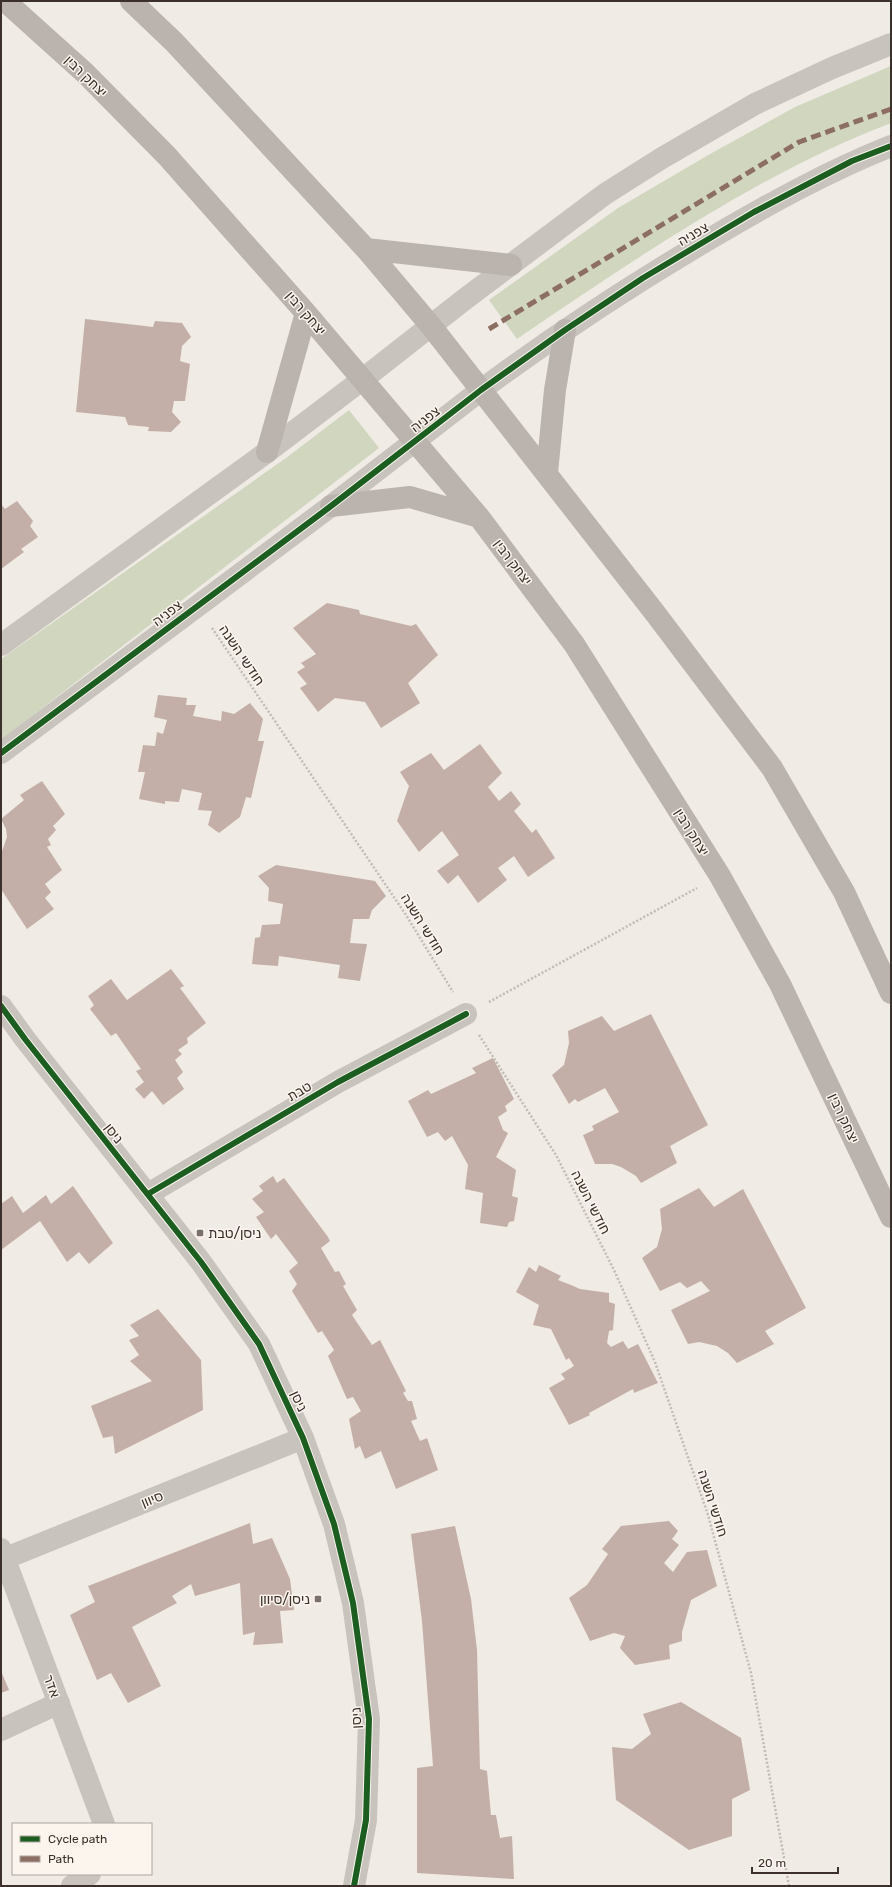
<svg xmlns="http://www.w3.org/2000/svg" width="892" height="1887" viewBox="0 0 892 1887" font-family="Rubik,'Noto Sans Hebrew',sans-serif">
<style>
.green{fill:#d1d6bf}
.building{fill:#c3afa7}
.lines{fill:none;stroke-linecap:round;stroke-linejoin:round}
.path{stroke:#c2bbb6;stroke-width:2.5;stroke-dasharray:2 2;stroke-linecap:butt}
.minor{stroke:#c9c3be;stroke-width:22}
.tertiary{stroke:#c9c3be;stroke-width:22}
.secondary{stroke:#bab3ae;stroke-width:22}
.quiet{stroke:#8d6e63;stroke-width:5;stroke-dasharray:10 5;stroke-linecap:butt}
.cycleway-casing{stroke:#fbf5ee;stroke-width:8}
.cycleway{stroke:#1b5e20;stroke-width:6}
.poi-dot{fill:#7a716c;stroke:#fbf5ee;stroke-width:1.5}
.labels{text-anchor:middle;stroke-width:3;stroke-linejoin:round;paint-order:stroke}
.street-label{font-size:14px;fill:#3b302b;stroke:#fbf5ee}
.poi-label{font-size:14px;fill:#3b302b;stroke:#fbf5ee;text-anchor:start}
</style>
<rect width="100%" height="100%" fill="#f0ebe5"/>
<path class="green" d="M891,66V123C760,173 633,260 517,339L489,300L618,208L710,154L795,107Z
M349,410L379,448L1,740V659L286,458Z"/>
<path class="building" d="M85,319L153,327L155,321L182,323L191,337L182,346L180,361L190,364L185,401H174L172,412L181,422L171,432L148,431L149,427L128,425L125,417L76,412Z
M17,501L33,521L30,526L38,537L21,549L24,552L1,569V504L5,509Z
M327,603L359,610L360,614L411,626L416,624L438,655L408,683L420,703L381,728L365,702L335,698L318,712L300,688L307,684L297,672L305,667L301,663L316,654L293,628Z
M158,695L187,698L186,705H196L193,716L221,721L222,711L234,714L250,703L263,719L258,741H264L251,798L246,797L240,817L219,833L208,825L212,811L198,810L202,793L182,789L179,802L165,801V804L139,799L145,772H138L143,745L155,746L157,732L163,734L167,720L154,717Z
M480,744L502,773L488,787L499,801L511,791L521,804L514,811L532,833L536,829L555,858L528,877L514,856L498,868L507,880L478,903L458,875L448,884L437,871L459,855L442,831L419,852L397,821L409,786L400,772L431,753L444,770Z
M42,781L65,814L53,826L56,830L48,839L51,845L47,847L62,870L45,884L51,892L45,898L54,909L27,929L1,889V854L7,837L6,829L1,819L24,800L20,795Z
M276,865L375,881L386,896L372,910L369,919H353L350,943L367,944L360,981L338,978L340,965L279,956L278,966L252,964L255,938L260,937L262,925L280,924L283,904L268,901L269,888L258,876Z
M171,969L184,986L180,988L206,1023L187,1038L188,1043L178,1050L182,1054L175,1060L183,1072L177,1078L184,1089L163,1105L152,1091L144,1099L135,1089L144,1082L136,1071L141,1069L116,1033L111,1036L90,1009L94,1005L88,996L111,979L127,1000Z
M651,1014L708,1125L670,1146L677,1163L641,1183L636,1176L621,1167L612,1164H595L583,1135L594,1130L592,1126L619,1112L605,1088L578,1102L575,1099L569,1104L552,1075L564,1065L569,1043L568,1031L602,1016L614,1031Z
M493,1058L514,1099L505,1106L507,1111L498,1117L503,1130L508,1133L496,1157L516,1170L512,1196L518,1198L514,1221L509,1222L507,1227L480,1223L483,1193L465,1189L468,1165L452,1136L445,1141L438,1132L427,1137L408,1101L428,1090L431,1094L476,1073L472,1068Z
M273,1176L277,1183L284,1178L328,1237L330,1241L321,1248L335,1272L339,1271L346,1284L343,1286L357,1310L352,1315L372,1345L380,1340L406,1391L403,1393L408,1401H412L417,1419L411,1421L420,1441L427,1438L438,1470L396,1489L381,1451L365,1459L360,1446L355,1449L349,1419L361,1411L353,1397L347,1399L328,1356L334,1350L322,1331L318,1333L292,1291L297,1284L289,1271L298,1263L276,1234L271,1239L256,1217L264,1212L252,1199L263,1191L259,1186Z
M73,1186L113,1243L89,1264L79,1252L67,1262L40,1221L1,1250V1204L12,1196L23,1213L46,1195L51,1204Z
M699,1188L714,1207L743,1189L806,1308L765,1331L774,1344L737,1363L728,1353L717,1346L699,1342L688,1344L671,1310L710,1291L701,1281L687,1288L680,1282L660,1291L642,1258L657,1247L662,1229L660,1209Z
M539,1265L561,1276L558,1280L571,1285L580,1289L609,1293V1302L615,1304L613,1330L609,1331L607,1343L611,1347L623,1341L628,1349L638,1344L658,1383L634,1393L633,1389L589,1413L590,1415L569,1425L549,1388L565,1379L561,1374L574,1366L569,1358L566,1360L551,1329L533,1325L539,1305L516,1292L529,1267L536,1272Z
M158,1309L201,1360L203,1410L115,1454L113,1436L103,1438L91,1406L152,1381L130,1361L139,1355L129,1340L139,1336L130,1325Z
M669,1521L678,1531L672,1539L679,1545L664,1563L673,1572L687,1552L707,1550L717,1586L691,1600L682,1632V1641L669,1645L670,1659L635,1665L620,1648L625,1636L614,1633L590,1641L569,1598L587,1585L608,1554L602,1549L621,1526Z
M250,1523L253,1544L272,1538L290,1579L294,1610L280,1611L283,1643L253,1645L255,1632L243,1635L240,1583L195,1596L191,1584L172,1596L177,1603L132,1627L161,1686L128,1703L111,1673L97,1680L70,1615L95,1602L88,1586Z
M455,1526L471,1599L477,1650L480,1769L487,1771L491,1815H496L500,1838L512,1836L514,1879L417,1873V1768L433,1766L422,1621L411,1534Z
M1,1671L9,1690L1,1693Z
M681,1702L741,1738L750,1790L732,1799V1836L689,1850L616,1800L612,1747L632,1749L651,1734L643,1714Z"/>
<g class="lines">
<path class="path" d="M212,628L406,915L453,992
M489,1002L697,888
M479,1035L556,1155L614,1270L655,1362L708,1515L751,1673L789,1886"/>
<path class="minor" d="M1,645L267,452L363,379
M1,753L331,506L481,390
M1,1006L25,1039L201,1262L259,1344L303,1438L334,1524L353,1603L369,1719L366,1820L354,1886
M148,1194L338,1082L466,1014
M1,1549L104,1824
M1,1560L303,1438
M1,1730L59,1703
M72,1886L83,1880L90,1874"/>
<path class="tertiary" d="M363,379L465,299L605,194L662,158L755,104L832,68L891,44
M481,390C555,335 631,285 711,238C769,204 828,171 891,146"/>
<path class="secondary" d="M5,1L85,73L167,156L306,313L479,517L574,644L720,876L780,984L891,1217
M131,1L174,42L366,249L431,326L655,613L772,768L844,892L891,993
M366,249L511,265
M267,452L306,313
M547,473L555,390L565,330
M331,506L410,497L479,517"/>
<path class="quiet" d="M489,329L799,142L891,109"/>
<g class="cycleway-casing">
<path id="cycleway" d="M1,753L331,506L481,390L565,330L643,278L754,212L852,161L891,146
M1,1006L25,1039L201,1262L259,1344L303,1438L334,1524L353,1603L369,1719L366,1820L354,1886
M148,1194L338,1082L466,1014"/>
</g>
<use href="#cycleway" class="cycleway"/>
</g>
<g class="poi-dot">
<rect x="196" y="1229" width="8" height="8" rx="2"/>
<rect x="314" y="1595" width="8" height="8" rx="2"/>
</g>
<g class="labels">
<g class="street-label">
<text transform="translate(86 76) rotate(44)" y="5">יצחק רבין</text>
<text transform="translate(693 234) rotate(-30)" y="5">צפניה</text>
<text transform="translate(306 313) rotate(49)" y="5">יצחק רבין</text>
<text transform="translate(425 419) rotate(-38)" y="5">צפניה</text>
<text transform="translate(513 562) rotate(53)" y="5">יצחק רבין</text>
<text transform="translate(167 613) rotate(-37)" y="5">צפניה</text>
<text transform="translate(242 655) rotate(56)" y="5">חודשי השנה</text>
<text transform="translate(692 832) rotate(58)" y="5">יצחק רבין</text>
<text transform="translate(423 924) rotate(58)" y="5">חודשי השנה</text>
<text transform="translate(299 1091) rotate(-30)" y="5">טבת</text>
<text transform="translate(844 1118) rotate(65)" y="5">יצחק רבין</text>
<text transform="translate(114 1133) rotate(52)" y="5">ניסן</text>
<text transform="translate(591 1202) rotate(63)" y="5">חודשי השנה</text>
<text transform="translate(299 1401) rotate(65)" y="5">ניסן</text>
<text transform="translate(152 1499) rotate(-22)" y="5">סיוון</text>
<text transform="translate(713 1503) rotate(72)" y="5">חודשי השנה</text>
<text transform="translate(52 1686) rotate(70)" y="5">אדר</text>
<text transform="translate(356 1718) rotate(-93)" y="5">ניסן</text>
</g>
<g class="poi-label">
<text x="208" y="1238">ניסן/טבת</text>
<text x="310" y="1604" text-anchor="end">ניסן/סיוון</text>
</g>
</g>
<rect width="892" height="1887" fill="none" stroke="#3b302b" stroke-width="4"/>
<rect x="12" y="1823" width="140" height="52" fill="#fbf5ee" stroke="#aea6a0"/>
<rect x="20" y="1836" width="20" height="6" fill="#1b5e20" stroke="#aea6a0"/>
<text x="48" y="1843" font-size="12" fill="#3b302b">Cycle path</text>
<rect x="20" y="1856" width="20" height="6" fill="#8d6e63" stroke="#aea6a0"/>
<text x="48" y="1863" font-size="12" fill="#3b302b">Path</text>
<path d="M752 1867v6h86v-6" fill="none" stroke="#3b302b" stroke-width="2"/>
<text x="758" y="1867" font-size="12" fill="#3b302b" stroke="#fbf5ee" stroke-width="3" paint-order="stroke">20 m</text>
</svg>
